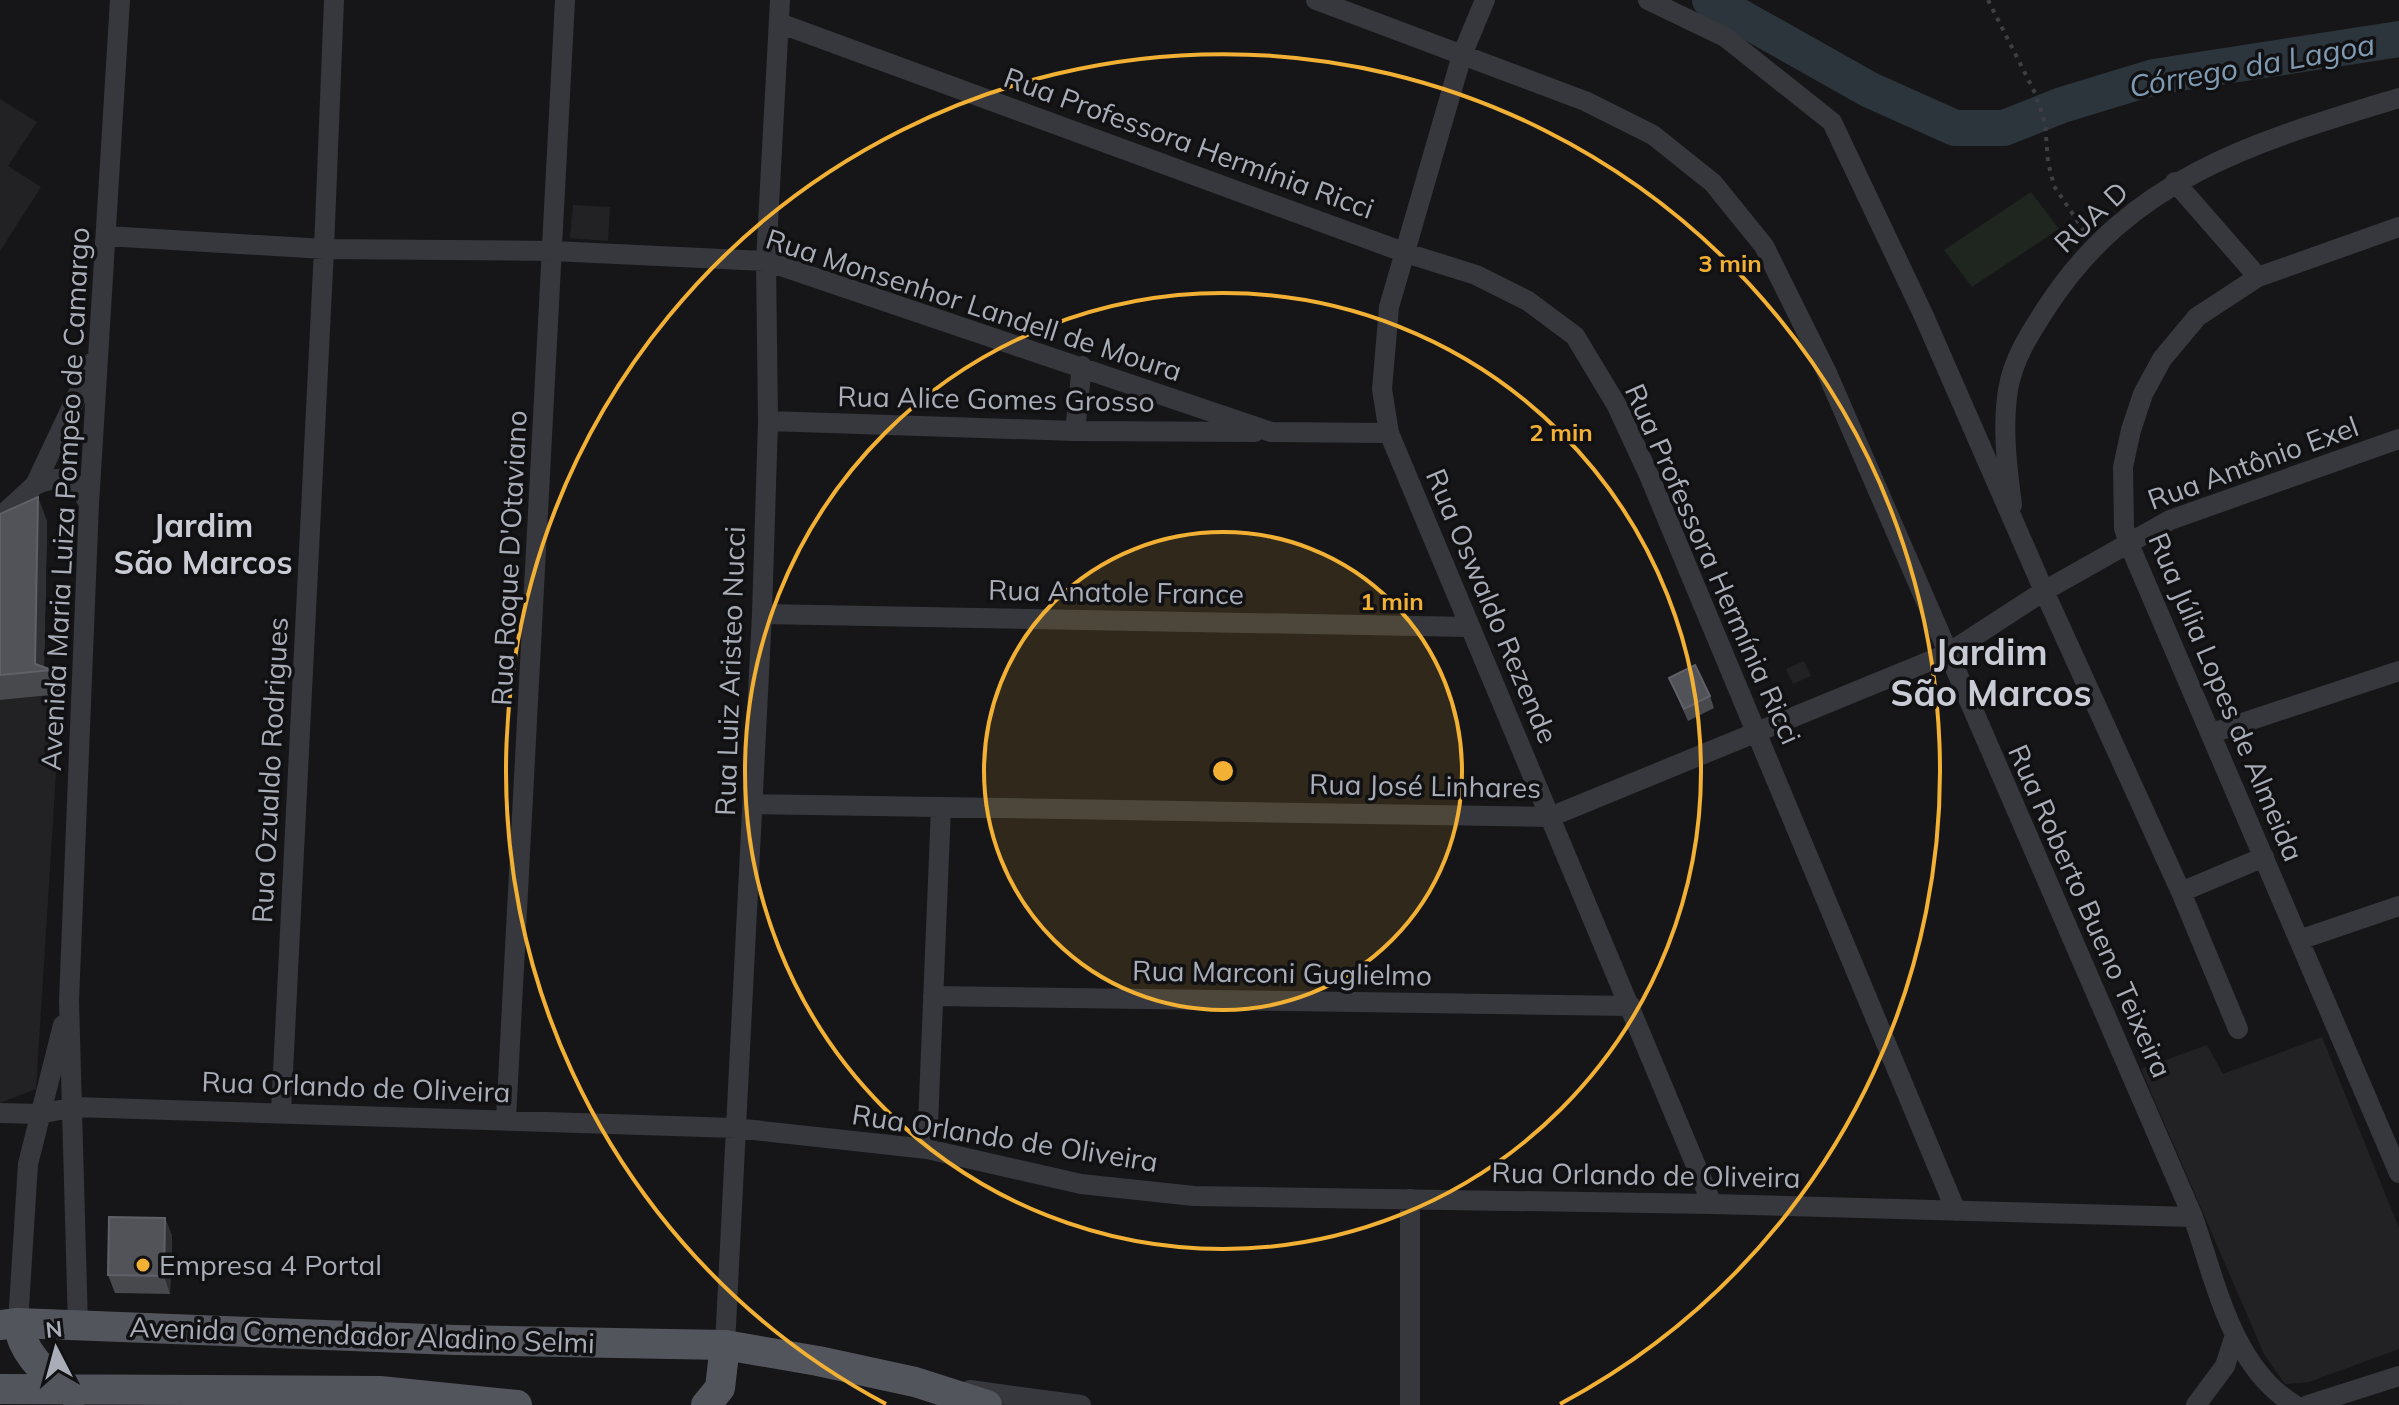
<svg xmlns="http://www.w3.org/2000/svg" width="2399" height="1405" viewBox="0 0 2399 1405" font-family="Mulish,sans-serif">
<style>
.built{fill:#222225}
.green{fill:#1e261f}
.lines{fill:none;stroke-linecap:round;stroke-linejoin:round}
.river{stroke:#2c353c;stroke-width:36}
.path{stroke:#3d3f44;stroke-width:4;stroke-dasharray:4 6;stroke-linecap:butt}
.minor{stroke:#37383d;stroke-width:20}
.primary{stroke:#53555c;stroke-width:30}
.wall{fill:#47494d}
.shaded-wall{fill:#2f3033}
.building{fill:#525359;stroke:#5f6168;stroke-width:2}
.ring{fill:none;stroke:#f2b134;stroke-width:4}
.poi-dot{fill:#f2b134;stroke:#111113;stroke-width:3}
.labels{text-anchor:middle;stroke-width:7;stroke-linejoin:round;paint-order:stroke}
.street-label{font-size:28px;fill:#a8adb8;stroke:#111113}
.poi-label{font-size:28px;fill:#a8adb8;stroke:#111113;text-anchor:start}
.water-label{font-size:30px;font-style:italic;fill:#7f9bb3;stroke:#111113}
.quarter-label{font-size:32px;font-weight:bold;fill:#c9ccd4;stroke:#111113}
.district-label{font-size:36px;font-weight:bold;fill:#c9ccd4;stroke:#111113}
.centre{fill:#f2b134;stroke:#111113;stroke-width:4}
.ring-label{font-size:24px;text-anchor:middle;font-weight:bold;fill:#f2b134;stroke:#111113;stroke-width:7;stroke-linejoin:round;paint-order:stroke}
</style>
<rect width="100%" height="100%" fill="#161618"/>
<path class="built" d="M0,99L37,122L8,166L41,187L0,251Z
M573,205L610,207L608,241L570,238Z
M1804,661L1811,676L1793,684L1786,669Z
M61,694L36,1089L0,1103V700Z
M2322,1037L2399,1228V1349L2309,1382L2285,1384L2264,1354L2141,1069L2207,1045L2223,1074Z"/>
<path class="green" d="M2031,192L2059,229L1972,287L1944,250Z"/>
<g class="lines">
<path class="river" d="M1710,0L1870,90L1955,128H2004L2062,105L2154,77L2399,39"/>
<path class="path" d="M1988,0L2035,93L2045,123L2048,162L2054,186L2084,231"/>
<path class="minor" d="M1316,0L1585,101L1653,135L1713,183L1764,246L1827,373L2193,1217C2216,1282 2232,1368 2295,1405
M1485,0L1462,55L1389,307L1382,389L1389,433L1712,1204
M1648,0L1725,37L1832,122L1923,314L2044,591L2181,892L2238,1029
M779,23L1406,253L1476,275L1528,301L1575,336L1616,404L1648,473L1956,1211
M2175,182L2258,277
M2399,227L2258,277L2197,317L2162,359L2143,394L2131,430L2123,467L2124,528L2129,544L2399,1173
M106,236L324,249L553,251L766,261L1271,432L1389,433
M768,421L1075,431L1255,432
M1075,431L1082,366
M35,485C63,473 75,477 89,504
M2012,505C2007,466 2002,428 2008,390C2013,359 2030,333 2047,307C2132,176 2258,141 2399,98
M0,517L35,485L93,362
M762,614L1469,627
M2212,733L2399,671
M753,804L1550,817L1947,654L2044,591L2170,520L2399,439
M2181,892L2264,857
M2299,940L2399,906
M933,996L1631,1006
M281,1112L324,249L334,0
M0,1113L40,1114L74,1107L735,1128L927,1149L1081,1184L1194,1196L1712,1204L2193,1217
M506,1119L565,0
M927,1149L941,807
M18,1323L28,1164L63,1025
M78,1326L69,1001L89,504L120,0
M725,1345L762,614L768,421L766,261L780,0
M970,1390L1081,1405
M1410,1405V1199
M2196,1405L2225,1366L2235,1335
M2308,1405L2399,1376"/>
<path class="primary" d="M18,1323C22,1354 49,1378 74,1394
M0,1325L18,1323L455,1340L725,1345L818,1361L915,1382L987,1405
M0,1389L380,1391L517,1405
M706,1405L720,1388L725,1345"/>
</g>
<path class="wall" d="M0,514L47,521L44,667L52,670L61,694L0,700Z
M1669,678L1710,696L1714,708L1688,721Z
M165,1218L172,1236L170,1294L115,1293L108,1275Z"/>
<path class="shaded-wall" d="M38,497L47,521L44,671L35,664Z
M165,1218L172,1236L170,1294L164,1276Z"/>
<path class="building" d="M38,497L35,664L52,670L0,675V514Z
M1695,665L1710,696L1684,709L1669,678Z
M109,1217L165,1218L164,1276L108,1275Z"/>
<circle cx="1223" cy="771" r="239" fill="#f2b134" fill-opacity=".12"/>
<g class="ring">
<circle cx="1223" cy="771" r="239"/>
<circle cx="1223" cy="771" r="478"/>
<path d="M886 1404A717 717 0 1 1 1560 1404"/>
</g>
<circle class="poi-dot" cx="143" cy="1265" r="8"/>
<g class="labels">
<g class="street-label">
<text transform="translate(1189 143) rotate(20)" y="10">Rua Professora Hermínia Ricci</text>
<text transform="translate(2091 217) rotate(-43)" y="10">RUA D</text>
<text transform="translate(974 305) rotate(18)" y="10">Rua Monsenhor Landell de Moura</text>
<text transform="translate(996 399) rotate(1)" y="10">Rua Alice Gomes Grosso</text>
<text transform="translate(2253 463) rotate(-20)" y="10">Rua Antônio Exel</text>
<text transform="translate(65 499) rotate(-87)" y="10">Avenida Maria Luiza Pompeo de Camargo</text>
<text transform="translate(509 558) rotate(-87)" y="10">Rua Roque D'Otaviano</text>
<text transform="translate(1713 564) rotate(66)" y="10">Rua Professora Hermínia Ricci</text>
<text transform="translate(1116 592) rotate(1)" y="10">Rua Anatole France</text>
<text transform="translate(1492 606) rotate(67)" y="10">Rua Oswaldo Rezende</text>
<text transform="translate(730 671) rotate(-88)" y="10">Rua Luiz Aristeo Nucci</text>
<text transform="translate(2226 697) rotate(67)" y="10">Rua Júlia Lopes de Almeida</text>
<text transform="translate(270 770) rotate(-87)" y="10">Rua Ozualdo Rodrigues</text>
<text transform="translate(1425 786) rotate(1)" y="10">Rua José Linhares</text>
<text transform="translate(2090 911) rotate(66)" y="10">Rua Roberto Bueno Teixeira</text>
<text transform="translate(1282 973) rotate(1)" y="10">Rua Marconi Guglielmo</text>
<text transform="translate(356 1087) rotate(2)" y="10">Rua Orlando de Oliveira</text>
<text transform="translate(1005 1138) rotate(9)" y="10">Rua Orlando de Oliveira</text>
<text transform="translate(1646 1175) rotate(1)" y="10">Rua Orlando de Oliveira</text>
<text transform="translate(362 1335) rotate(2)" y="10">Avenida Comendador Aladino Selmi</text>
</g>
<g class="poi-label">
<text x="159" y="1275">Empresa 4 Portal</text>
</g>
<g class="water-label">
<text transform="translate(2252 66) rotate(-10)" y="10">Córrego da Lagoa</text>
</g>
<g class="quarter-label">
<text x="203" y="537">Jardim<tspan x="203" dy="37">São Marcos</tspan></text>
</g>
<g class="district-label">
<text x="1991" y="665">Jardim<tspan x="1991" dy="41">São Marcos</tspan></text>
</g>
</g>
<circle cx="1223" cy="771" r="12" class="centre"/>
<g class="ring-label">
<text x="1730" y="272">3 min</text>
<text x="1561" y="441">2 min</text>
<text x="1392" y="610">1 min</text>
</g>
<g transform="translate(56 1349) rotate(354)" stroke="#111113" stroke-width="6" paint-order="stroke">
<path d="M0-6L14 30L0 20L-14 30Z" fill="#a8adb8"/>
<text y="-12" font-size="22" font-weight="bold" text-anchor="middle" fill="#a8adb8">N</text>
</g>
</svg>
